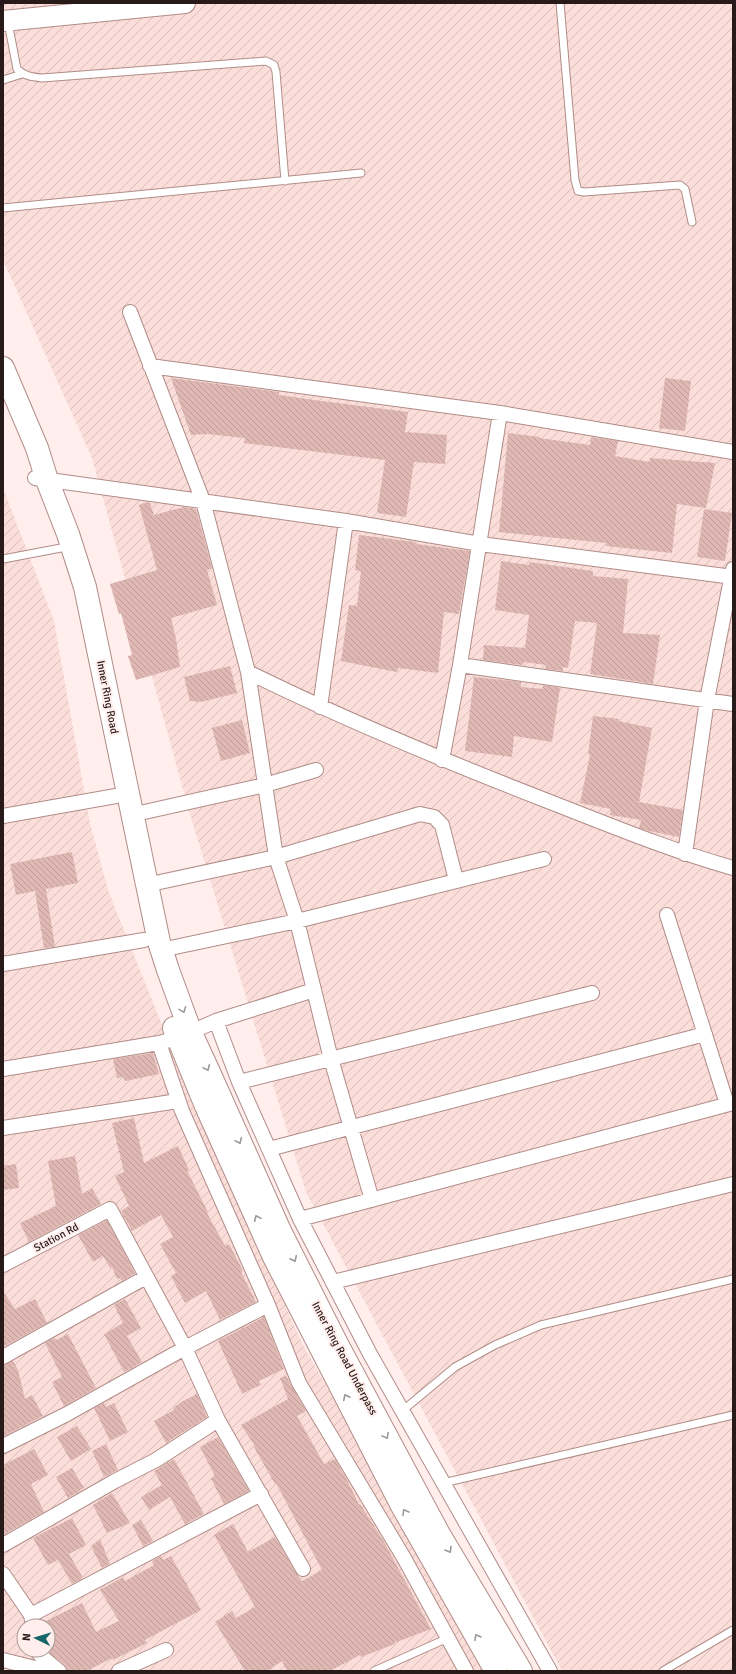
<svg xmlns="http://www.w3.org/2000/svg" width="736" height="1674" viewBox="0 0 736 1674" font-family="Signika,sans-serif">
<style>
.industrial{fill:url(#industrial-furrows);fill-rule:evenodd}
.building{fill:url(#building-back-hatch)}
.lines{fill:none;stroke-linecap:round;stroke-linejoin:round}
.lane-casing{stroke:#b18c88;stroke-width:9}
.street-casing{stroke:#b18c88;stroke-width:16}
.secondary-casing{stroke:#b18c88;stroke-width:22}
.primary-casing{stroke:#b18c88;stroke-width:24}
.lane{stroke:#fff;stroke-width:7}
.street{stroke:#fff;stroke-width:14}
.secondary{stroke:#fff;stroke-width:20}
.primary{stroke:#fff;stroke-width:22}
.oneway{stroke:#9e9897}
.labels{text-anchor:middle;stroke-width:4;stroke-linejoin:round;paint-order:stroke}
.street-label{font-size:11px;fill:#281a18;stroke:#ffeeec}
</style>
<defs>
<pattern id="industrial-furrows" width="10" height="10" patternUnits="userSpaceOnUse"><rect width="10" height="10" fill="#fbdeda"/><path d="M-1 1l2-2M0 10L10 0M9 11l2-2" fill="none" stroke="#d7beba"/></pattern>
<pattern id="building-back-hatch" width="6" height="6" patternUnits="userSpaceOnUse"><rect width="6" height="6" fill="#dfb8b4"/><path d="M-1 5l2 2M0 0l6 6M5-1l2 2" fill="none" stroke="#bf9e9a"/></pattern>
</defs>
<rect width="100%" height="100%" fill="#ffeeec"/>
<path class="industrial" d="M3,3H733V1671H562L306,1192L189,811L92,458L3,260Z
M3,488L54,621L90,824L109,893L199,1117L303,1345L489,1671H3ZM24,1626H48V1650H24Z"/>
<path class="building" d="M171,378L279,392V395L314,400L408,412L405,432L447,435L445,464L414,462L406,517L377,513L385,460L244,443L245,438L207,434L191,435Z
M665,378L691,381L685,431L659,428Z
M508,433L540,437L539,438L590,445L591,437L618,441L615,456L650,462V458L715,463L706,508L677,504L672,553L606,546V543L499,532Z
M147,502L150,503L154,515L184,507L196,509L212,568L207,570L217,605L171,618L176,639L180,667L136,680L128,656L132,655L121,613L119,614L110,584L157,570L139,505Z
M704,509L732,513L725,561L697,557Z
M359,535L416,542V544L470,551L459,614L444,612L438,673L398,668L397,672L341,661L349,605L357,606L361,571L355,570Z
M501,561L529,565V562L593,571V576L628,579L623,633L660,635L653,684L590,674L597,623L575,621L568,668L563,667V671L545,669L546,665L524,662L523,665L483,660L484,645L525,648L529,615L495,610Z
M230,666L237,693L201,702L190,701L184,677Z
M474,677L521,682V687L543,689V685L560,688L552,742L514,736L512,757L465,751Z
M593,716L619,719L618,721L652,728L639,802L683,810L679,837L649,831L639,828L641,820L610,815L611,809L580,803L590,755L588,754Z
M242,720L250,753L221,761L212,728Z
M72,852L78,883L46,889L55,947L44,948L35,891L16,895L10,864Z
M153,1053L159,1074L125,1081L123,1077L117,1078L113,1059Z
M134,1118L144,1163L178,1146L189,1170L187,1171L208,1212L207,1213L225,1246L229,1244L243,1271L241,1272L256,1302L220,1320L206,1291L185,1303L171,1276L176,1273L160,1244L173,1237L161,1215L132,1231L121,1211L129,1206L115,1176L124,1172L112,1123Z
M75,1156L82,1194L92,1188L101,1204L29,1242L20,1223L56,1206L48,1161Z
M16,1164L19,1188L3,1190V1166Z
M107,1220L135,1273L122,1281L121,1278L117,1279L112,1267L110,1268L103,1256L93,1262L78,1235Z
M3,1291L15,1309L35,1299L47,1323L3,1347Z
M125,1299L141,1328L127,1336L142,1362L124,1372L104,1334L123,1323L114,1305Z
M264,1317L284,1369L259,1381L261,1385L242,1394L218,1341Z
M68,1334L96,1388L64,1406L52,1382L62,1377L45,1343L54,1338L56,1340Z
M13,1361L18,1370L25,1399L32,1395L43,1416L4,1436L3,1434V1365Z
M286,1376L306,1411L297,1416L324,1464L335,1459L346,1478L359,1505L360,1504L383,1540L431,1629L394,1643L395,1644L361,1657L360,1655L330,1671H287L282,1661L267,1671H245L215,1622L232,1611L236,1618L255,1607L214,1535L233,1524L248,1552L275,1537L296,1573L302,1581L322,1570L276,1483L275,1484L254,1447L255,1446L241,1425L288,1399L280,1378Z
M197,1394L207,1417L166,1443L154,1421L174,1410L173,1408L183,1401Z
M104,1403L106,1407L114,1403L128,1432L110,1441L94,1408Z
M77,1426L91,1449L71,1461L57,1437Z
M218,1437L249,1491L224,1504L211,1479L215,1476L200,1447Z
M106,1444L118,1470L104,1477L92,1451Z
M34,1449L48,1475L31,1484L44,1512L3,1535V1465Z
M174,1459L204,1514L185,1524L170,1497L149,1510L141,1497L162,1485L154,1471Z
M72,1468L84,1488L68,1498L56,1477Z
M112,1493L130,1523L107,1533L93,1505Z
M72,1518L86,1545L69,1554L83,1578L72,1584L58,1560L48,1565L33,1538Z
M141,1520L153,1541L143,1546L132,1525Z
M100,1539L110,1564L102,1568L91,1546Z
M161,1556L163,1560L171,1556L201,1610L145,1640L147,1643L113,1660L112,1658L87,1671L67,1670L65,1665L50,1653L48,1648V1626H46L44,1622L82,1603L96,1632L119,1621L100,1590L123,1577L125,1581L154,1565L152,1561Z"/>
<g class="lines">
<g class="lane-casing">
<path id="lane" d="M560,3L575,180L578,191L584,192L680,185L685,189L692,222
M8,22L17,69C24,76 32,77 42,78L266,61L274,65L276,72L285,181
M3,80L22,74
M3,208L361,173
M3,559L61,548
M402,1411L455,1367L495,1345L541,1325L733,1279
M443,1483L733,1415
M374,1671L448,1638
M663,1671L733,1630"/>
</g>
<g class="street-casing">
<path id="street" d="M130,312L203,501L248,672L276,857L297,921L331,1059L372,1200
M150,366L500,413L733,452
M35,478L346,521L480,544L733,577
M460,665L733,704
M248,672C345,720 445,761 545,800C607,824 669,850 733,868
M320,707L346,521
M442,760L460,665L500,413
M131,815L265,785L316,770
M3,816L116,796
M685,854L707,700L733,569
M146,885L276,857L420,814L434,817L442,825L456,880
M667,915L727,1104
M161,950L297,921L544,859
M3,964L144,940
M216,1021L239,1082L300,1219L370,1354L550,1671
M159,1043L182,1111L268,1305L299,1383L404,1558L466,1671
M3,1069L159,1043L177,1038L216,1021L314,990
M239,1082L592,993
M3,1128L178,1101
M269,1149L705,1034
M300,1219L733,1103
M3,1265L110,1209L185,1348L218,1420L303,1569
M333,1282L733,1184
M3,1357L146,1277
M3,1446L67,1414L185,1348L268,1305
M3,1545L115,1481L156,1460L218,1420
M3,1574L31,1615L33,1626
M31,1615L261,1494
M39,1650L40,1655L59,1671
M3,1660L47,1671
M119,1671L166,1650"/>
</g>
<g class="secondary-casing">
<path id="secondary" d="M3,21L185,3"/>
</g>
<g class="primary-casing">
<path id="primary" d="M3,368L37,448L47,480L68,534L85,587L159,942L168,970L191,1033L209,1072L280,1231L337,1344L440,1536L521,1671
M174,1028L206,1106L274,1257L291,1290L401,1504L496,1671"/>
</g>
<use href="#lane" class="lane"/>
<use href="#street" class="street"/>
<use href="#secondary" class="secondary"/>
<use href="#primary" class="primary"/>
</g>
<defs><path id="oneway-chevron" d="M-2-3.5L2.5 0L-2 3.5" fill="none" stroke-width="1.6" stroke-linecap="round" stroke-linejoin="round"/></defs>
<g class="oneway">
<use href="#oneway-chevron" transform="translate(183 1010) rotate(69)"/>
<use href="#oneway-chevron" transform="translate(207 1068) rotate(66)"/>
<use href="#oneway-chevron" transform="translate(239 1141) rotate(66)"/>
<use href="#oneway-chevron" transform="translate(257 1218) rotate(-114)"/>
<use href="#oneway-chevron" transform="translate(294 1259) rotate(64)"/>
<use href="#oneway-chevron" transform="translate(346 1397) rotate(-117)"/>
<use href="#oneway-chevron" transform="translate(386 1436) rotate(62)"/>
<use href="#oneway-chevron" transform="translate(405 1512) rotate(-120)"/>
<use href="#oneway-chevron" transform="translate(449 1550) rotate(59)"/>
<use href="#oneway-chevron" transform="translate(477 1637) rotate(-120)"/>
</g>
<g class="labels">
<g class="street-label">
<text transform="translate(108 697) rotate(79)" y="4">Inner Ring Road</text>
<text transform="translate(56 1237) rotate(-28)" y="4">Station Rd</text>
<text transform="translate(345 1358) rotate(62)" y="4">Inner Ring Road Underpass</text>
</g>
</g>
<rect width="736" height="1674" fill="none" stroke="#281a18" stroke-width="8"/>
<g transform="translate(36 1638) rotate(275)"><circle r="19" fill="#ffeeec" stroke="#a99997"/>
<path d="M0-3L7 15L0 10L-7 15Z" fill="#166569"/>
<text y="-6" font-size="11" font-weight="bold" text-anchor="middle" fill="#281a18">N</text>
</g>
</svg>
